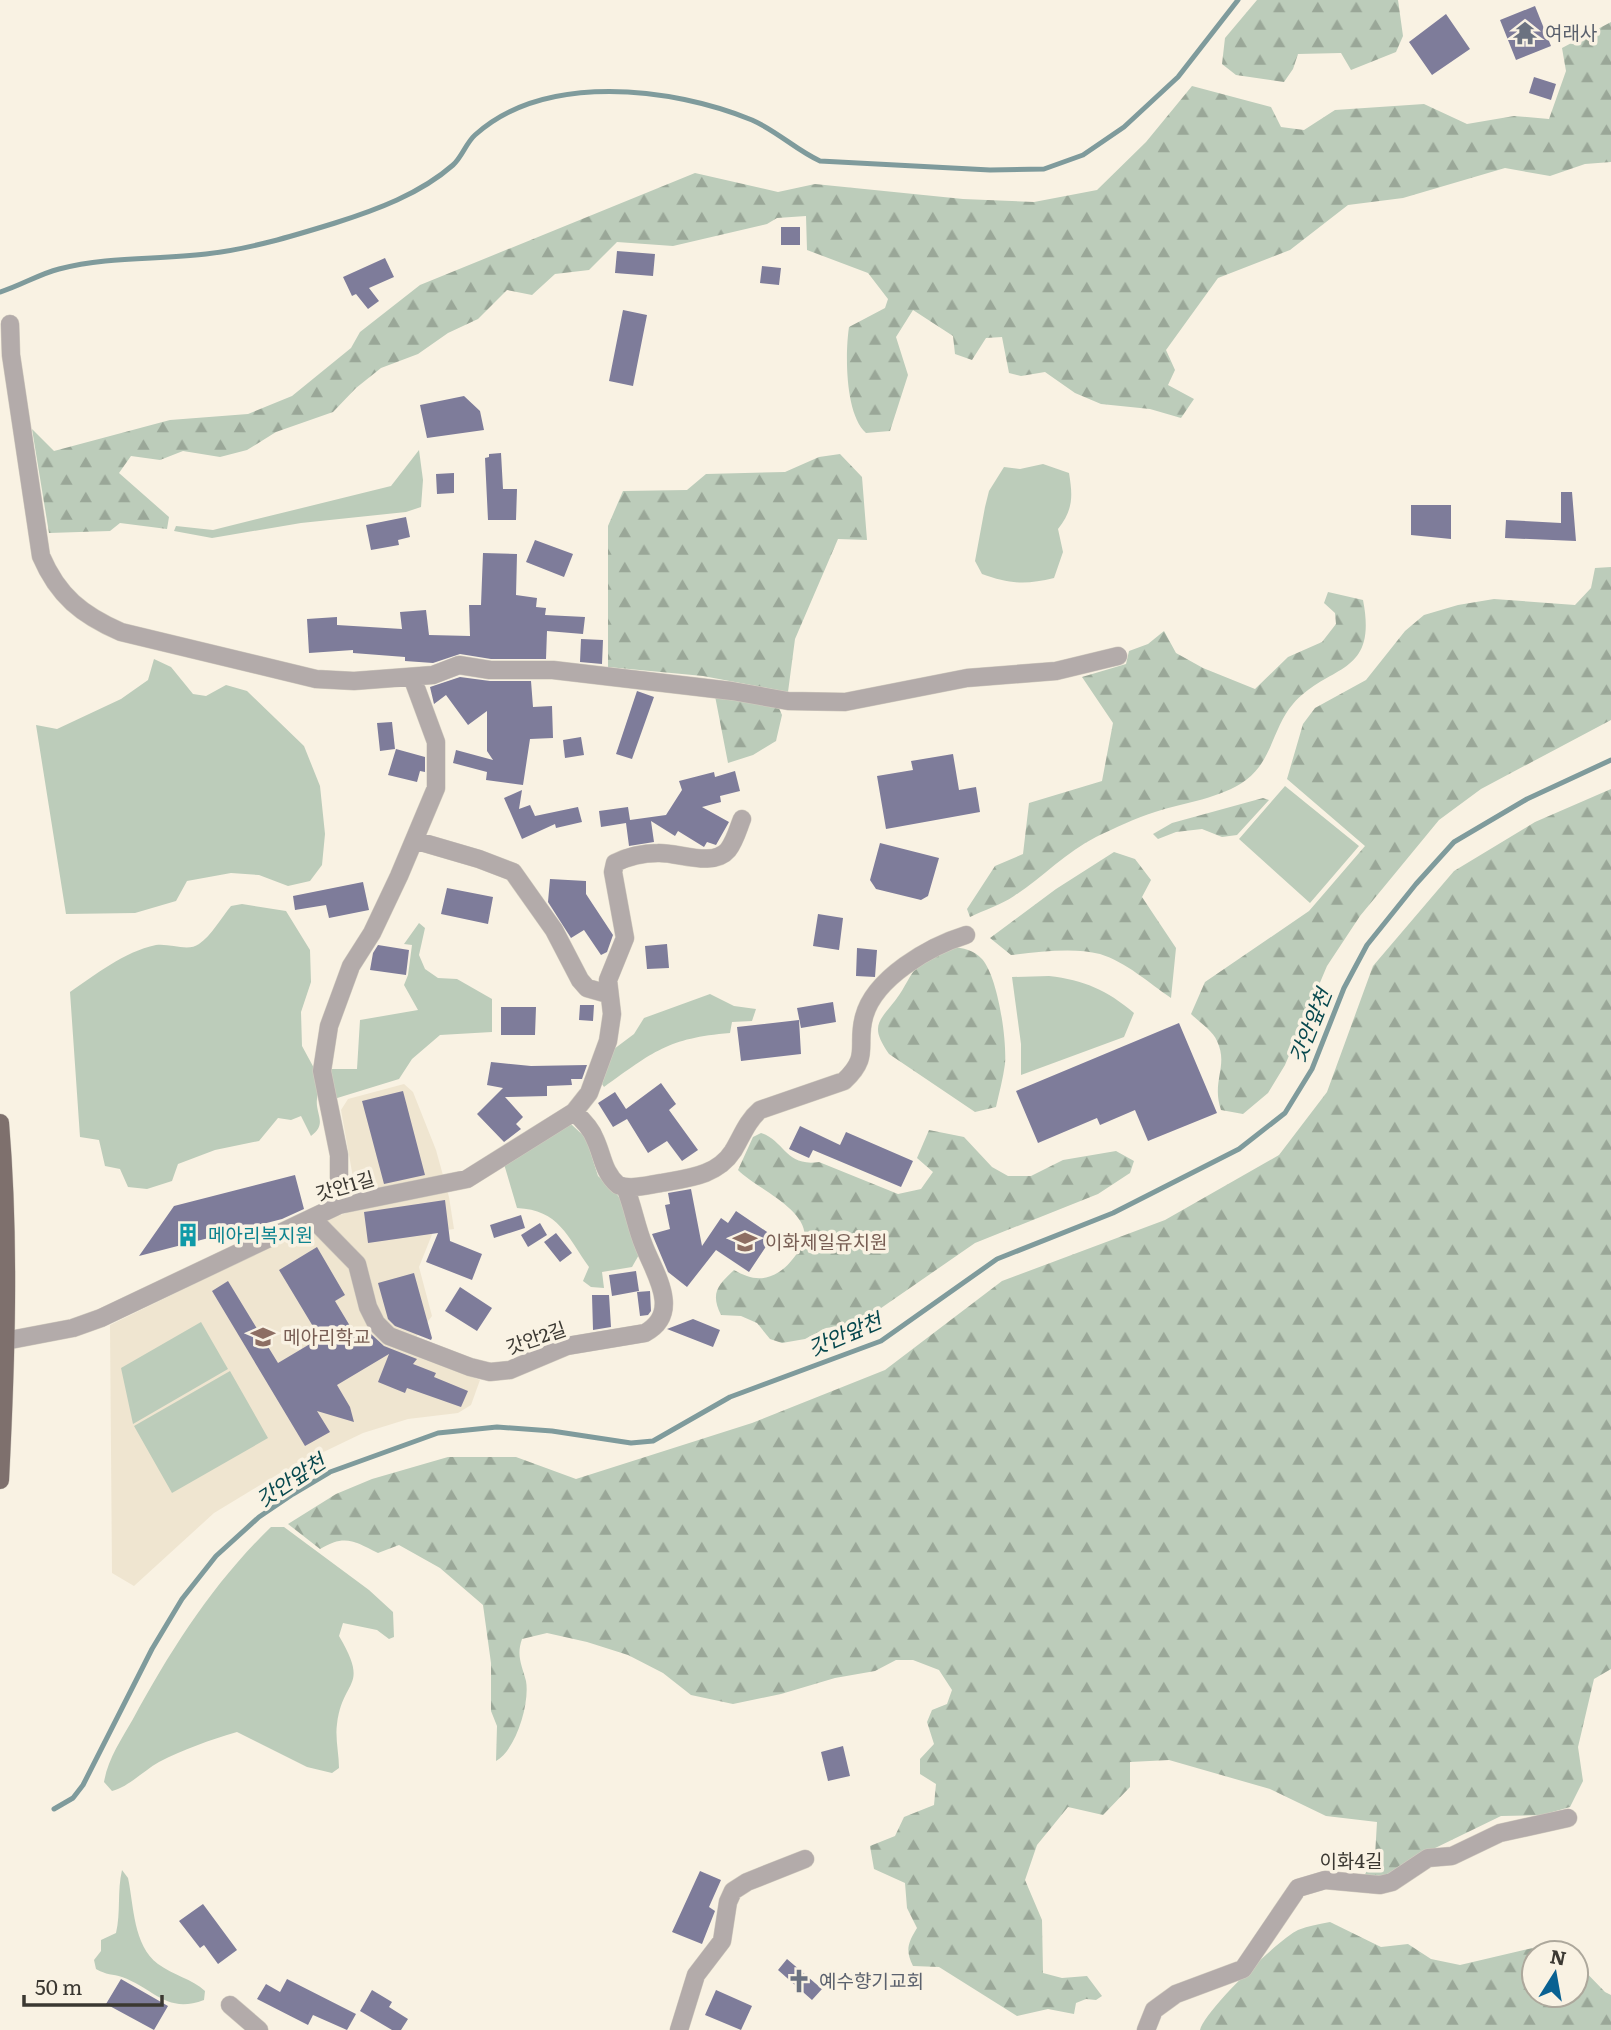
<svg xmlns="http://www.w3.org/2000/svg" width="1611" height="2030" viewBox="0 0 1611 2030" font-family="Literata,'Noto Sans KR',serif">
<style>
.built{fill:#efe5d0}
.grass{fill:#bcccba}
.forest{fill:url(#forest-firs)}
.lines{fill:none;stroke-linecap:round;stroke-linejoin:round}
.stream{stroke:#7f9b9c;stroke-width:5}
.building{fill:#7e7c9a}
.minor-casing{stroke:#d3cdc0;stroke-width:19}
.primary-casing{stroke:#d3cdc0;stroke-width:19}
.minor{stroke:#b3abaa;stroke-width:18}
.primary{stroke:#7e706d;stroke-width:18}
.labels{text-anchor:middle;stroke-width:7;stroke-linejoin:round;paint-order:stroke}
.worship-label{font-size:19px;fill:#5b616d;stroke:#f9f2e3;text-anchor:start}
.street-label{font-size:19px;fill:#3b3832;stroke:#f9f2e3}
.culture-label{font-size:19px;fill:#0d838f;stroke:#f9f2e3;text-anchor:start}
.education-label{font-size:19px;fill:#785e54;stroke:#f9f2e3;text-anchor:start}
.water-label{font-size:21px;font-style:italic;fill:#07484e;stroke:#f9f2e3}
</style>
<defs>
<pattern id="forest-firs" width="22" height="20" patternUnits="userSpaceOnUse" patternTransform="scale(1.75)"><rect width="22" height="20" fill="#bcccba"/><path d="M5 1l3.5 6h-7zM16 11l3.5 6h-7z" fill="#9aa798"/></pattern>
</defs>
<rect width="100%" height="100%" fill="#f9f2e3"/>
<path class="built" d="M404,1084L413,1092L436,1150L449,1197L454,1229L433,1232L419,1267L432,1316L407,1349L410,1354L480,1380L471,1405L458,1413L408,1419L363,1433L280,1473L214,1513L134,1586L112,1573L110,1325L327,1219L353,1211L355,1189L341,1110L348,1099Z"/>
<path class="grass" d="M419,450L423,480L421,507L406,512L301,523L212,538L174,531L176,526L213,530L391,486Z
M1043,464L1069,473C1073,497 1073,510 1058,529L1063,552L1054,578C1026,585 1009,584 982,574L975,561L985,507L989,491L1004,467L1020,469Z
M154,659L171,667L193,694L206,696L226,685L247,691L304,746L320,786L325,834L322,865L310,881L288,886L259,875L231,873L187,881L176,901L135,913L66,914L36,725L57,729L121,699L148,680Z
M1285,786L1359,846L1310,903L1239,839Z
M242,904L286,911L310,950L311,982L301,1012L302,1046L321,1081C320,1087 317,1093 317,1099C315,1114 328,1124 311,1136L301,1116L291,1120L278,1118L259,1141L215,1150L178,1164L172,1181L147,1189L128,1187L120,1169L105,1166L99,1140L80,1137L70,992C97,974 123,952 156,945C170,943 188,952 199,944C211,936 221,918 231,906Z
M419,923L425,928L419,955L425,969L438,978L457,979L492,999V1032L440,1035L412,1059L399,1079L334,1099L328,1069H357L360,1020L418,1010L404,985L408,975L412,945L404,944Z
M1049,976C1084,980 1107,990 1134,1013L1124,1037L1021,1075V1044L1012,977Z
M710,994L734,1006L756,1009L752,1021L732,1022L730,1033C668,1038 653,1052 604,1087L602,1084L614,1049L634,1034L644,1018Z
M572,1125L586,1138L598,1176L614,1190L623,1203L640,1253L632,1267L602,1272L604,1288L591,1287L583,1281L589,1267C567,1236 559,1210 517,1208L504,1164L562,1126Z
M201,1322L228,1369L133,1424L121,1368Z
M230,1371L268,1438L172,1493L134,1426Z
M271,1527H284L369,1590L393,1612L394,1637L389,1639L377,1630L343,1623L339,1636C370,1689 343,1677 337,1724C335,1738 339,1754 339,1768L332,1773L307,1767L237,1732C210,1740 184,1749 159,1762C143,1771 130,1786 112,1791L104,1782C108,1759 121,1740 133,1719C171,1649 214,1582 271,1527Z
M122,1870L128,1878C134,1906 133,1945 158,1964C173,1975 192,1979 205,1991L204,2000C166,2014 155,1989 122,1977C113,1974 106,1975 96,1969L94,1960L101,1951V1940L116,1933C121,1912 117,1891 122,1870Z"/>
<path class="forest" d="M1257,0H1398L1403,36L1396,52L1351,70L1341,53L1298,54L1293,69L1284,82L1236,75L1222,64L1225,38Z
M1611,22V162L1585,164L1550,176L1505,168L1403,198L1348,205L1290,250L1218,278L1166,350L1175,370L1168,385L1194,399L1181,418L1150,409L1101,404L1075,393L1045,372L1021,376L1009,373L1002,337L986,338L972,360L955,354L953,336L913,310L896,337L908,375L890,431L866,433C845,414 845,354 849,327L885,308L888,299L868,273L807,250L806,216L777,218L767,224L673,246L617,242L589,270L555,274L532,295L507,290L478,319L448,333L418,354L381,368L356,388L333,412L276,432L247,450L220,457L183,451L160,460L131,456L119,473L169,517L167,529L120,523L110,531L49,533L32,429L54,451L170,420L248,414L292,396L351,348L360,332L420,285L695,173L778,192L815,184L963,199L1034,202L1097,190L1146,142L1192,86L1271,107L1281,127L1304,130L1335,110L1424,104L1467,124L1514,116L1549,119L1566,71L1562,48Z
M840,454L862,477L867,540L838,539L795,639L788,692L703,676L608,667V526L623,491L687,490L706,474L785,472L819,457Z
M1611,567V720L1481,789L1439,820L1360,916L1327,966L1285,1065L1268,1093L1243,1114L1221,1110C1211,1081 1229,1066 1217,1041C1213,1031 1199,1022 1191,1014L1205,982L1309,911L1365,846L1287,779L1303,724L1315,708L1366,680L1405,631L1424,615L1458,605L1494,599L1575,605L1591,588L1595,568Z
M1328,592L1363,600C1378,677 1329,663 1293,704C1273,727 1272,761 1246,780C1220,799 1185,802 1155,812C1135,818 1115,828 1096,837C1066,852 1042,878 1014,896C1001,905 984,910 970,917L967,909L995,866L1023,854L1029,803L1102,781L1113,723L1082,677L1126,664L1129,651L1148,644L1164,631L1176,653L1203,668L1255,689L1288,657L1322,642L1336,624L1335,613L1324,603Z
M715,696L778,706L782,715L776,741L753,755L728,763Z
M1611,789V1669L1594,1679L1578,1747L1583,1781L1570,1807L1542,1815L1501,1816L1429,1851L1391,1877L1363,1878L1375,1856L1377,1822L1326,1816L1270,1789L1169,1760L1130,1762V1787L1103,1815L1068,1807L1037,1845L1025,1880L1042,1920L1043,1973L1062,1978L1087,1976L1102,1996L1096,2000L1086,1999L1076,2003L1074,2014L1048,2009L1017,2016L939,1967L913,1966C905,1950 908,1943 917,1928L907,1908L905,1883L874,1869L870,1846L895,1836L904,1817L934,1805L936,1784L920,1774V1759L934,1744L927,1722L932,1710L947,1704L952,1690L939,1670L913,1660H896L875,1671L835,1678L781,1694L733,1704L691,1695L663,1673L628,1655L587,1642L547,1633L522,1639C516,1656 522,1665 526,1681C530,1703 516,1750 496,1761L497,1726L491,1711V1663L483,1605L440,1568L399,1545L378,1553C354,1541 345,1534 320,1549L288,1524L336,1494L372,1479L448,1457H516L576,1479L752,1423L885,1370L1002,1281L1165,1220L1279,1155L1327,1092L1373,966L1454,871L1535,822Z
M1263,798L1269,800L1237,835L1222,837L1202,829L1176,832L1158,839L1153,834L1172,823Z
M1114,852L1135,859L1151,880L1142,897L1176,948L1171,998C1149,983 1126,962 1100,954C1073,947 1039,952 1011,955L990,938L1056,889Z
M952,947C963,948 974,950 982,959C998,977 1007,1040 1005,1064C1003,1079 999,1093 996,1107L975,1112L889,1054C869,1025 879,1022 897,998C905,988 909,975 918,966C927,958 942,953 952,947Z
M929,1130L964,1137L992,1167L1008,1176H1031L1063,1160L1116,1151L1134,1161L1130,1173L1098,1194L975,1243L858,1324L826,1328L805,1339L782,1343L770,1339L757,1323L741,1316L721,1315C710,1293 718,1285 734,1270C750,1279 763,1282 779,1272C788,1266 792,1260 798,1252C826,1216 757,1190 738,1170L753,1137L761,1133C785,1141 785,1167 819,1162L898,1194L921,1189L933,1172L917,1158Z
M1330,1922L1381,1947L1408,1944L1431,1959L1460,1965L1537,1947L1560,1953H1534V1995H1576V1962L1605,1992L1611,1995V2030H1200C1204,2011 1280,1938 1298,1930C1308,1926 1320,1924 1330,1922Z"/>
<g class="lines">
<path class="stream" d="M0,292C20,286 39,274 59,269C108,256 157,260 206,254C250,249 293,236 335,223C376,210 420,194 453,165C462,157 466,143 475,135C545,72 671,87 752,120C777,131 796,150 820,161L990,170L1044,169L1083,155L1124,127L1178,77L1238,0
M54,1809L73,1798L83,1785L152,1649L182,1599L216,1556L259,1517L293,1494L330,1472L438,1433L497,1427L552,1431L631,1443L653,1441L730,1397L881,1341L997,1259L1113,1213L1239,1149L1285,1113L1312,1069L1344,988L1367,945L1416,884L1454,842L1527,799L1611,760"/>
</g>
<path class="building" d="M1535,6L1551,46L1516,60L1500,20Z
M1446,14L1470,49L1432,75L1409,42Z
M1534,77L1556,84L1551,100L1529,93Z
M781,227H800V245H781Z
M617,251L655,254L653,276L615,273Z
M385,258L394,277L369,288L379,301L368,309L356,294L352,296L343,277Z
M762,266L781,268L779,285L760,283Z
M623,310L647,315L633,386L609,381Z
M464,396L480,411L484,430L427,438L420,405Z
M501,453L503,489H517L516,520H488L485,458L489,457V454Z
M454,473V493L437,494L436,474Z
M1561,492H1572L1576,541L1505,538L1506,520L1561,523Z
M1411,505H1451V539L1411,535Z
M406,517L410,537L398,540L399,545L371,550L366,525Z
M535,540L573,554L564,577L526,562Z
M483,553L517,554L516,595L537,598L536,607L546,608L545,615L585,617L583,634L547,631L546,659H491L460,654L433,663L405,661V657L353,653V650L309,653L307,619L337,617V625L402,629L400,612L426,610L429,635L470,636L469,605H481Z
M581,639L603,640L602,664L580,662Z
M460,677L490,681H531L533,707L552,706L553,738L530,739L523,785L486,780L487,772L453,763L456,750L493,760L487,751V711L468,725L446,695L434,704L430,687Z
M637,691L654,697L632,759L616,754Z
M392,722L395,749L380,751L377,723Z
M581,737L584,755L565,758L563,740Z
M396,749L425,757V772L420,771L417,782L388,775Z
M953,754L959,790L976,787L980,812L886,829L877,776L913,770L911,761Z
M735,771L740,791L720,796L721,802L702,807L729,822L716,845L707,842L704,847L678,831L675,836L651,821L654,842L629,846L626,823L601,827L599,811L628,807L630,820L666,815L682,790L679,781L714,772L715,777Z
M522,790L519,809L530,805L535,816L578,807L582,822L556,828L555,824L522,839L504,798Z
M880,843L939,858L928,896L921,900L876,889L870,880Z
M550,879L586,881V894L613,935L607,952L601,955L584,930L571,938L548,902Z
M363,882L369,910L329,918L326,905L295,910L293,896Z
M447,888L493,897L488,924L441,914Z
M818,914L843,918L839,950L813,946Z
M667,944L669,968L647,969L645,946Z
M378,945L409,950L406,975L370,970L373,953Z
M857,948L877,950L875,977L856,976Z
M833,1002L836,1022L801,1028L797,1008Z
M580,1005H594L593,1021L579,1020Z
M501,1007H536L535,1035H501Z
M799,1020L801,1054L741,1061L737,1027Z
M1179,1023L1217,1113L1148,1141L1135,1110L1100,1125L1097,1118L1038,1143L1016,1091Z
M491,1062L531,1066L587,1065L582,1079H571L572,1085L547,1086V1096L505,1097L523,1117L516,1124L521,1129L504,1142L477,1114L503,1088L487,1085Z
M661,1083L676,1104L669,1110L698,1150L682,1161L667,1141L648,1153L627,1119L613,1127L598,1103L615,1092L626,1109Z
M403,1091L425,1175L384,1184L362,1101Z
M800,1126L840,1145L846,1132L913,1161L901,1187L813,1150L809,1158L789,1149Z
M295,1175L304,1209L282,1219L139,1256L174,1206Z
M691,1189L702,1246L721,1218L728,1223L736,1211L773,1236L749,1272L716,1250L687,1287L668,1272L652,1234L670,1229L665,1205L670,1204L668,1193Z
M445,1200L450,1241L482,1254L472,1280L426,1262L438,1233L368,1243L364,1212Z
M521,1215L525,1228L494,1238L490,1225Z
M540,1223L547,1235L528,1247L521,1235Z
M556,1233L572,1253L560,1262L544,1242Z
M317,1247L345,1295L335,1301L359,1341L371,1334L384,1346L417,1359L413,1364L436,1373L434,1377L468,1391L461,1407L407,1388L405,1393L378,1382L389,1354L337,1385L350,1407L354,1422L317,1411L330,1432L305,1446L212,1291L228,1281L278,1363L320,1338L279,1270Z
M636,1271L639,1291L612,1296L609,1275Z
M414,1273L432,1338L431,1340L395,1326L388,1319L378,1283Z
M460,1287L492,1308L477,1331L445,1311Z
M650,1291L651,1311L648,1315L640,1316L637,1292Z
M592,1295H609L611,1327L593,1330Z
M693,1319L720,1330L713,1347L667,1329Z
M843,1746L850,1776L828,1781L821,1752Z
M700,1871L721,1880L709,1907L715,1911L702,1944L672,1932Z
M203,1904L237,1950L218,1964L204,1945L200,1948L179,1921Z
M787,1959L822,1989L812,2000L778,1970Z
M121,1979L168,2006L154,2030L106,2004Z
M287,1979L356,2014L347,2030L313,2015L308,2025L257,1999L266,1984L280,1992Z
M372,1990L392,2002L389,2007L408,2019L401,2030H392L360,2011Z
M716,1990L752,2006L741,2030L705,2015Z"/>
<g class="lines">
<g class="minor-casing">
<path id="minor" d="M10,324L11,355L41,556C58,596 82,615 121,632L316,679L354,681L433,675L459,665L490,670H553L732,691L788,701L845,702L967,678L1056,671L1118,656
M414,840L479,859L513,872L554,930L580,980L587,988L608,994
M574,1112C583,1120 591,1128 595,1139C603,1156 603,1172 618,1185C631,1190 647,1185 661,1183C688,1178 717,1176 733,1151C742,1136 747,1121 760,1110L844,1081C871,1056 856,1046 864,1017C874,978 930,946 966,935
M339,1205V1155L322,1071L329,1026L351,966L372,933L399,876L436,788V742L412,677
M312,1218L357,1264L368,1307L376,1323L389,1336L470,1367L490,1372L510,1370L567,1346L645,1333C682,1313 655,1274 644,1246C636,1227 633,1206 625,1187
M0,1342L73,1328L101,1318L339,1205L467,1179L574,1112L589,1093L608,1041L612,1014L608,980L625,938L613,872L615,863C627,857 644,853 658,853C678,852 713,868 728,850C735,841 738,829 742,819
M230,2005L259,2030
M679,2030L696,1975L722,1941L728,1902L733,1891L747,1882L805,1859
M1146,2030L1154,2010L1176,1994L1243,1969L1298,1888L1325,1880L1380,1885L1392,1882L1428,1858L1452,1856L1500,1833L1568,1818"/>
</g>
<g class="primary-casing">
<path id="primary" d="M0,1123C10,1241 6,1361 0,1480"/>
</g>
<use href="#minor" class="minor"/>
<use href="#primary" class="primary"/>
</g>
<defs>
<g id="temple-bare" transform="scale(1.89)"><path d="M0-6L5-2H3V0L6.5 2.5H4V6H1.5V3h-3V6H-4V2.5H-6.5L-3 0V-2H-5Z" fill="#6b7280" stroke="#f9f2e3" stroke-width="2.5" paint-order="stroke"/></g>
<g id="building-bare" transform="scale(1.89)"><path d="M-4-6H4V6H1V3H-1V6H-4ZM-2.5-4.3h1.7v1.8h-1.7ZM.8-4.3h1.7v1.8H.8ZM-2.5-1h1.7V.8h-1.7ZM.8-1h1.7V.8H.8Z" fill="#0f9aa8" stroke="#f9f2e3" stroke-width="2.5" paint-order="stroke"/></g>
<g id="school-bare" transform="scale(1.89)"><path d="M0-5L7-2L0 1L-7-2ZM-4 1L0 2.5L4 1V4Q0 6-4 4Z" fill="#8d6e63" stroke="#f9f2e3" stroke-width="2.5" paint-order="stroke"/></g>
<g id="church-bare" transform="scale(1.89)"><path d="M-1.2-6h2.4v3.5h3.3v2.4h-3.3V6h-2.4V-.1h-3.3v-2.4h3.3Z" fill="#6b7280" stroke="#f9f2e3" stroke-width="2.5" paint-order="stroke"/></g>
</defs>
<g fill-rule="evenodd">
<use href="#temple-bare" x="1525" y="33"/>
<use href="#building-bare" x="188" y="1235"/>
<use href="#school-bare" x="745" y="1242"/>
<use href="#school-bare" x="263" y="1337"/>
<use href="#church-bare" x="799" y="1981"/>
</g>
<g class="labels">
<g class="worship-label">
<text x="1545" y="40">여래사</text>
<text x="819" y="1988">예수향기교회</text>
</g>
<g class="street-label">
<text transform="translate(345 1186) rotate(-16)" y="7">갓안1길</text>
<text transform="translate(536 1338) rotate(-19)" y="7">갓안2길</text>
<text x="1351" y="1868">이화4길</text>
</g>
<g class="culture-label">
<text x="208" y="1242">메아리복지원</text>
</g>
<g class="education-label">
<text x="765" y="1249">이화제일유치원</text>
<text x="283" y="1344">메아리학교</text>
</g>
<g class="water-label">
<text transform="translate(1311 1026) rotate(-68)" y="7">갓안앞천</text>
<text transform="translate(845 1335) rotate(-23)" y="7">갓안앞천</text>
<text transform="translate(291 1481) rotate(-33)" y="7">갓안앞천</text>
</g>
</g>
<g transform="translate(1555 1974) rotate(11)"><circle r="33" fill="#f9f2e3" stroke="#ada89c" stroke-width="2"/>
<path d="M0-5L12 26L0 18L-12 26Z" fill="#096192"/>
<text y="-10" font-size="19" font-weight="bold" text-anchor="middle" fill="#3b3832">N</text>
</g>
<path d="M24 1995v10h138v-10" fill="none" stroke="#3b3832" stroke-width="3.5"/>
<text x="35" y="1995" font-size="21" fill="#3b3832" stroke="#f9f2e3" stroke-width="5" paint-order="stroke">50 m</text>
</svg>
